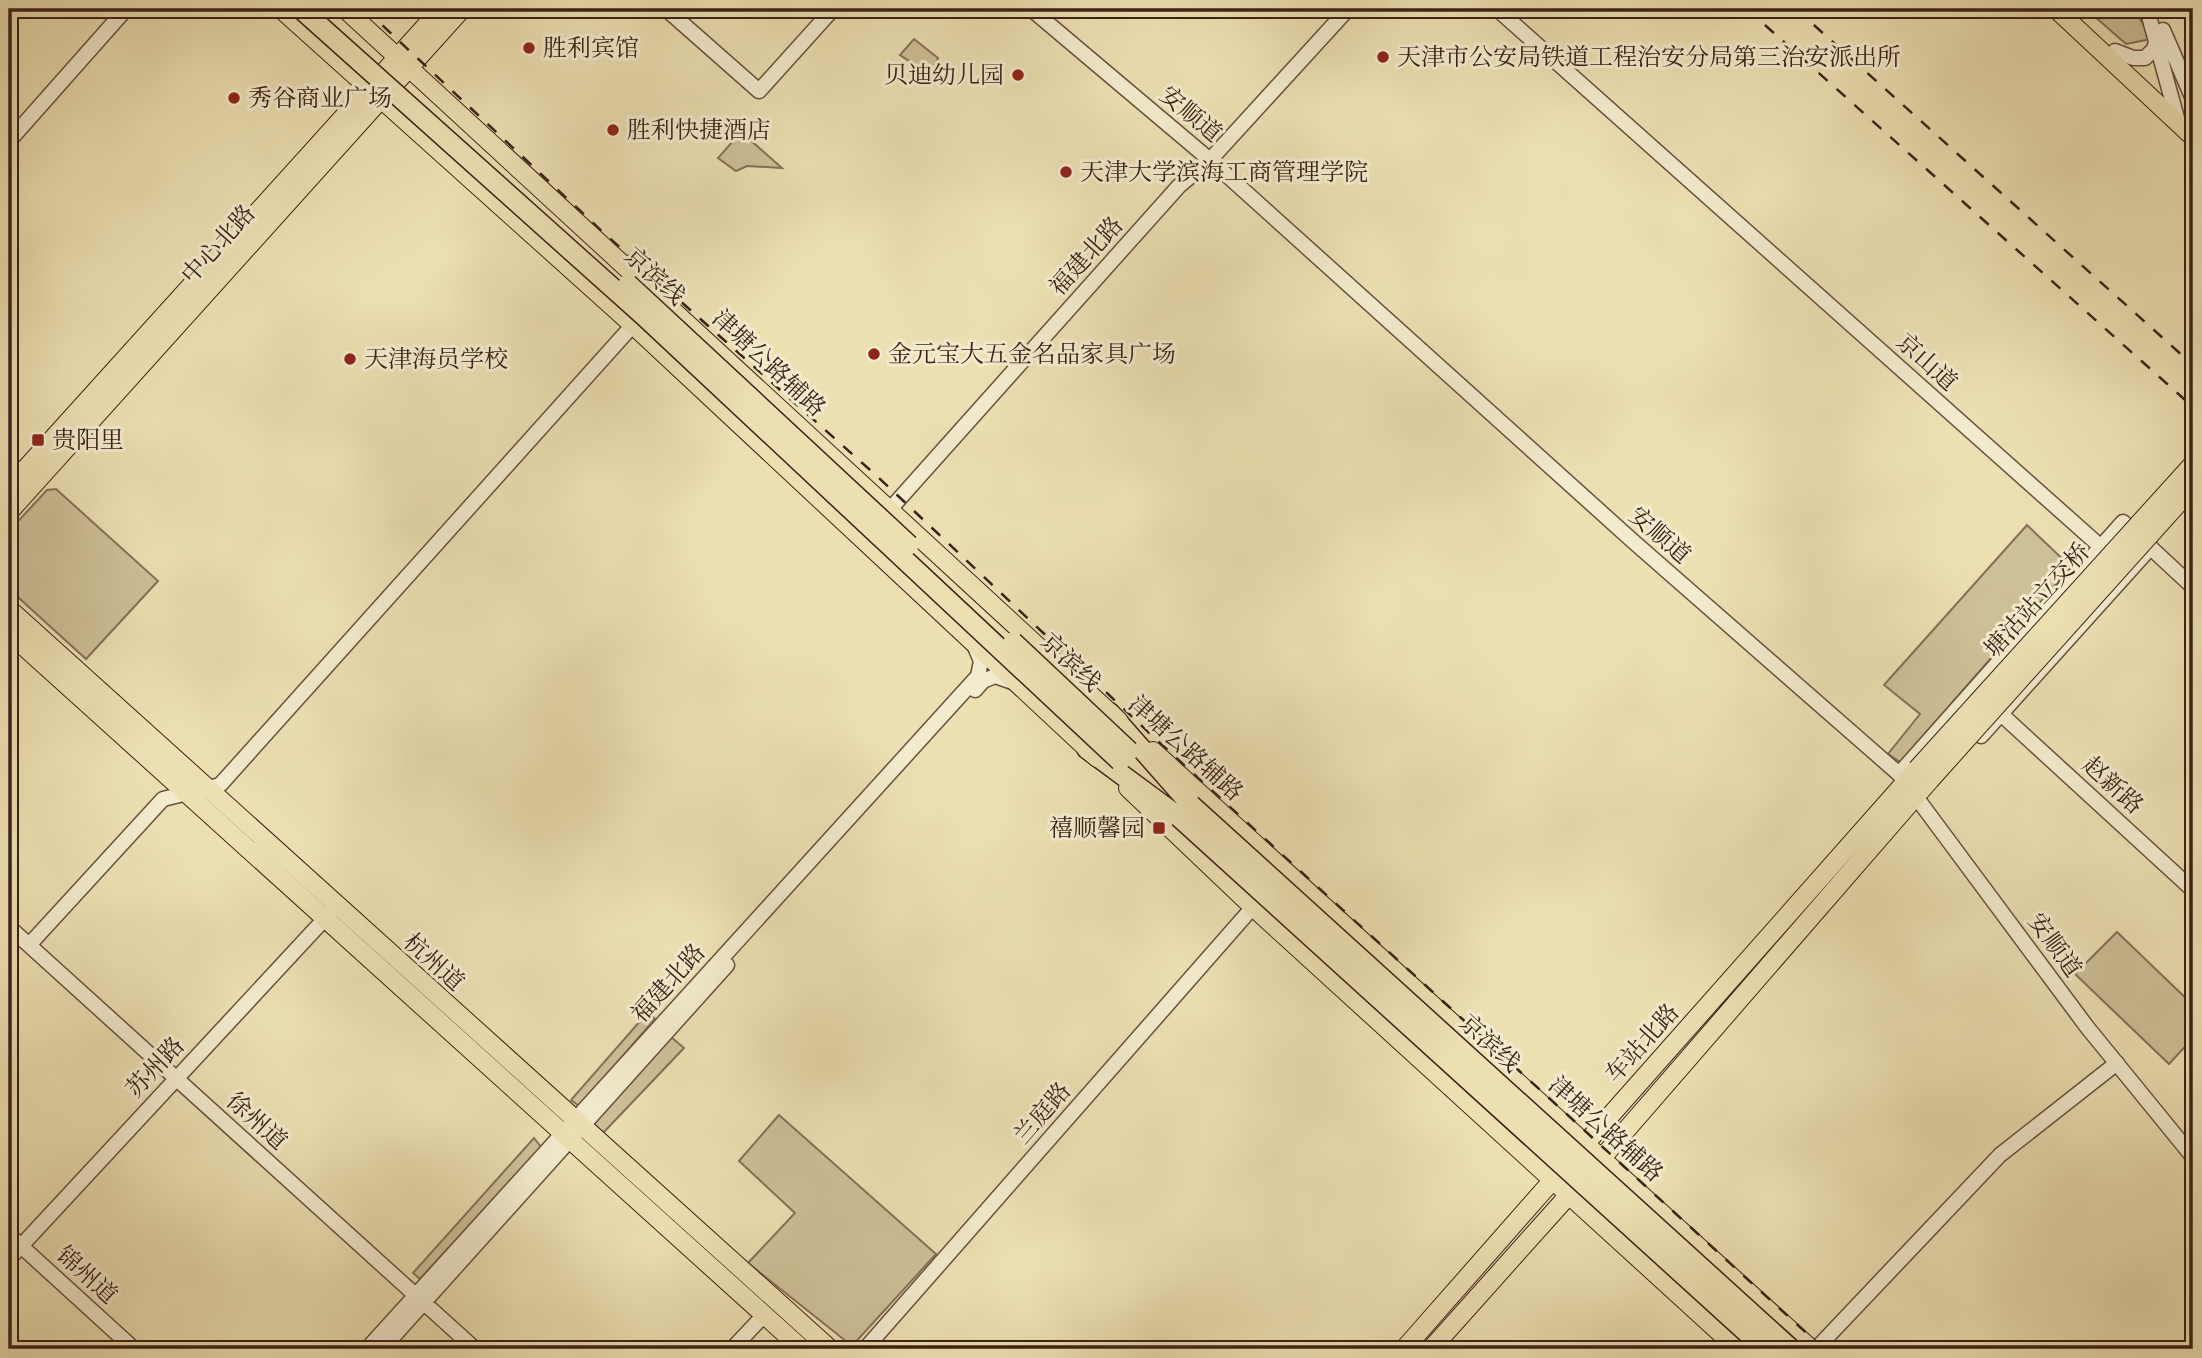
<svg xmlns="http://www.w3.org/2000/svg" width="2202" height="1358" viewBox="0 0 2202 1358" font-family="'Old Standard TT','Noto Serif SC',serif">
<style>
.green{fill:#cec098;stroke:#847058;stroke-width:2}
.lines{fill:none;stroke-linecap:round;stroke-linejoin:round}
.minor-casing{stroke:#67513e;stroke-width:17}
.major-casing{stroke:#3b2117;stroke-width:20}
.highway-casing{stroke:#3b2117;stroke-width:22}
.minor{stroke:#f3ebce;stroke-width:14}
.major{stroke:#ece0b3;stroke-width:18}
.highway{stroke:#ece0b3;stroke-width:19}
.rail{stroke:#3b2117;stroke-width:2.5;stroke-dasharray:12 12;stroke-linecap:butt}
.major-bridge-casing{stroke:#3b2117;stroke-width:20;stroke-linecap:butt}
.highway-bridge-casing{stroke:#3b2117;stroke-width:22;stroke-linecap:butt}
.major-bridge{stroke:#ece0b3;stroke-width:18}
.highway-bridge{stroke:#ece0b3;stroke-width:19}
.poi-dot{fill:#8f2418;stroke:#f3ebce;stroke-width:2.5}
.labels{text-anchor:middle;stroke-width:6;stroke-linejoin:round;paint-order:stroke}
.poi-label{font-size:24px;fill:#3b2117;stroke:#f3ebce;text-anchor:start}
.street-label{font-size:24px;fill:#3b2117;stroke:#f3ebce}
</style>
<rect width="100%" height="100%" fill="#ece0b3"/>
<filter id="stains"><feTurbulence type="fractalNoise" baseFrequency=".00286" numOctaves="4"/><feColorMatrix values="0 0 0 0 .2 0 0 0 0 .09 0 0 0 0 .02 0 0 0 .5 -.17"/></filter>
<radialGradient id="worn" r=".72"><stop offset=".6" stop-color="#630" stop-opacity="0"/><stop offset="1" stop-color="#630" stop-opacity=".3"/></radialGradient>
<path class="green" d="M2086,9H2135L2149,35L2146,40L2126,44Z
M914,39L938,58L934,68L937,80L900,55Z
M741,132L782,168L747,166L736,171L718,158Z
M56,489L158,581L86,659L9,589V531L47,490Z
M2027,525L2071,567L1900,762L1888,754L1920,714L1884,685Z
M2117,932L2193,1005V1038L2169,1064L2075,974Z
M648,1012L655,1019L579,1106L571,1100Z
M671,1037L684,1048L603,1133L593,1123Z
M779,1115L936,1254L852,1346L748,1263L795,1213L739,1161Z
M534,1138L541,1147L420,1279L413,1273Z"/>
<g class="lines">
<g class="minor-casing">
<path id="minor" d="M666,9L759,91L833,9
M1031,9L1210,160L1635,543L1899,774L2087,1027L2193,1157
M1497,9L2101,547
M2147,9L2177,118
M2163,30L2193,99
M2115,51L2133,58H2145L2154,49L2157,38
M9,141L126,9
M884,516L1179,186L1210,160L1348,9
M975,690L983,681L995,676L1015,683
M2001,714L2193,890
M1981,736L2151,547
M1899,774L2123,522L2193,587
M9,927L475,1349
M29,945L163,799L220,785L633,325
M9,1235L134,1349
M9,1259L332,911
M367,1349L978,676L981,661L975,647
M382,1349L727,965
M732,1349L764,1315
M865,1349L1253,907
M1816,1349L2000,1155L2117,1063"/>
</g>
<g class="major-casing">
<path id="major" d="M281,9L633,325L1097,758
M345,9L1119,721
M2056,9L2193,137
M9,487L441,9
M9,512L462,9
M9,609L830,1349
M9,633L802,1349
M1153,751L1811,1349
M1128,788L1253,907L1738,1349
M1578,1152L1917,769
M1595,1166L1930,780
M1404,1349L1559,1173
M1431,1349L1576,1187"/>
</g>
<g class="highway-casing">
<path id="highway" d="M1110,713L1191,805
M1087,749L1179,817"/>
</g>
<use href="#minor" class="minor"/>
<use href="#major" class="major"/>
<use href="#highway" class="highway"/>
<path class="rail" d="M365,9L606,235L878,477L1161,744L1824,1349
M1747,9L2193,407
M1796,9L2193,365"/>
<g class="major-bridge-casing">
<path id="major-bridge" d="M1917,769L2193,464
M1930,780L2193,487"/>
</g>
<g class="highway-bridge-casing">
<path id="highway-bridge" d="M301,9L644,316L1120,761
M628,284L909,545
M1013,642L1129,751
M1191,805L1791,1349
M1179,817L1765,1349"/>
</g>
<use href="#major-bridge" class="major-bridge"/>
<use href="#highway-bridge" class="highway-bridge"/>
</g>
<g class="poi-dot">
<circle cx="529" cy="48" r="7"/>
<circle cx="1383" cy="57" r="7"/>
<circle cx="1018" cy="75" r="7"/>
<circle cx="234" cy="98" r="7"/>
<circle cx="613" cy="130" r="7"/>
<circle cx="1066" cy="172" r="7"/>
<circle cx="874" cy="354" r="7"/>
<circle cx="350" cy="359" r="7"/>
<rect x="31" y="433" width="14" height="14" rx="3.5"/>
<rect x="1152" y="821" width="14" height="14" rx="3.5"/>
</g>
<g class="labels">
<g class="poi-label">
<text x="543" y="56">胜利宾馆</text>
<text x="1397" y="65">天津市公安局铁道工程治安分局第三治安派出所</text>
<text x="1004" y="83" text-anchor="end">贝迪幼儿园</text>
<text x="248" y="106">秀谷商业广场</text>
<text x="627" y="138">胜利快捷酒店</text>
<text x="1080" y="180">天津大学滨海工商管理学院</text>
<text x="888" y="362">金元宝大五金名品家具广场</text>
<text x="364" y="367">天津海员学校</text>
<text x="52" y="448">贵阳里</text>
<text x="1145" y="836" text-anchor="end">禧顺馨园</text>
</g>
<g class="street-label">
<text transform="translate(1191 114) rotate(40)" y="8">安顺道</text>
<text transform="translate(218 244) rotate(-48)" y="8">中心北路</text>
<text transform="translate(1086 256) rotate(-48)" y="8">福建北路</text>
<text transform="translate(655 276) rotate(42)" y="8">京滨线</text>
<text transform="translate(1927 362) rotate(42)" y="8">京山道</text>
<text transform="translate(769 363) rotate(43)" y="8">津塘公路辅路</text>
<text transform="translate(1660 535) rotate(41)" y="8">安顺道</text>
<text transform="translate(2037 600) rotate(-48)" y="8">塘沽站立交桥</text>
<text transform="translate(1071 662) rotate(43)" y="8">京滨线</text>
<text transform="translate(1186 748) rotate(42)" y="8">津塘公路辅路</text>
<text transform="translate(2113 785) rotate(42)" y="8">赵新路</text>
<text transform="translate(2055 945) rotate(54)" y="8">安顺道</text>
<text transform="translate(434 962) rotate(42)" y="8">杭州道</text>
<text transform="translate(668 983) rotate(-48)" y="8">福建北路</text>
<text transform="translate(1490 1043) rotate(42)" y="8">京滨线</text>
<text transform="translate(1642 1043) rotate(-48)" y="8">车站北路</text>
<text transform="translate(155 1067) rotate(-47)" y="8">苏州路</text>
<text transform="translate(1042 1113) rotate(-49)" y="8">兰庭路</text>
<text transform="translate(257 1121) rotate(42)" y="8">徐州道</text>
<text transform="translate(1606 1129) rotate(42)" y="8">津塘公路辅路</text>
<text transform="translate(87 1275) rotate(42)" y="8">锦州道</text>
</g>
</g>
<rect width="2202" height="1358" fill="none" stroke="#ece0b3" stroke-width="35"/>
<rect x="10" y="10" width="2181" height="1337" fill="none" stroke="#3b2117" stroke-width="3.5"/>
<rect x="18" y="18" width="2167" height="1323" fill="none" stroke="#3b2117" stroke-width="2"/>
<rect width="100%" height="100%" filter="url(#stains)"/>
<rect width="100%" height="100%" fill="url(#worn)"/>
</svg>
